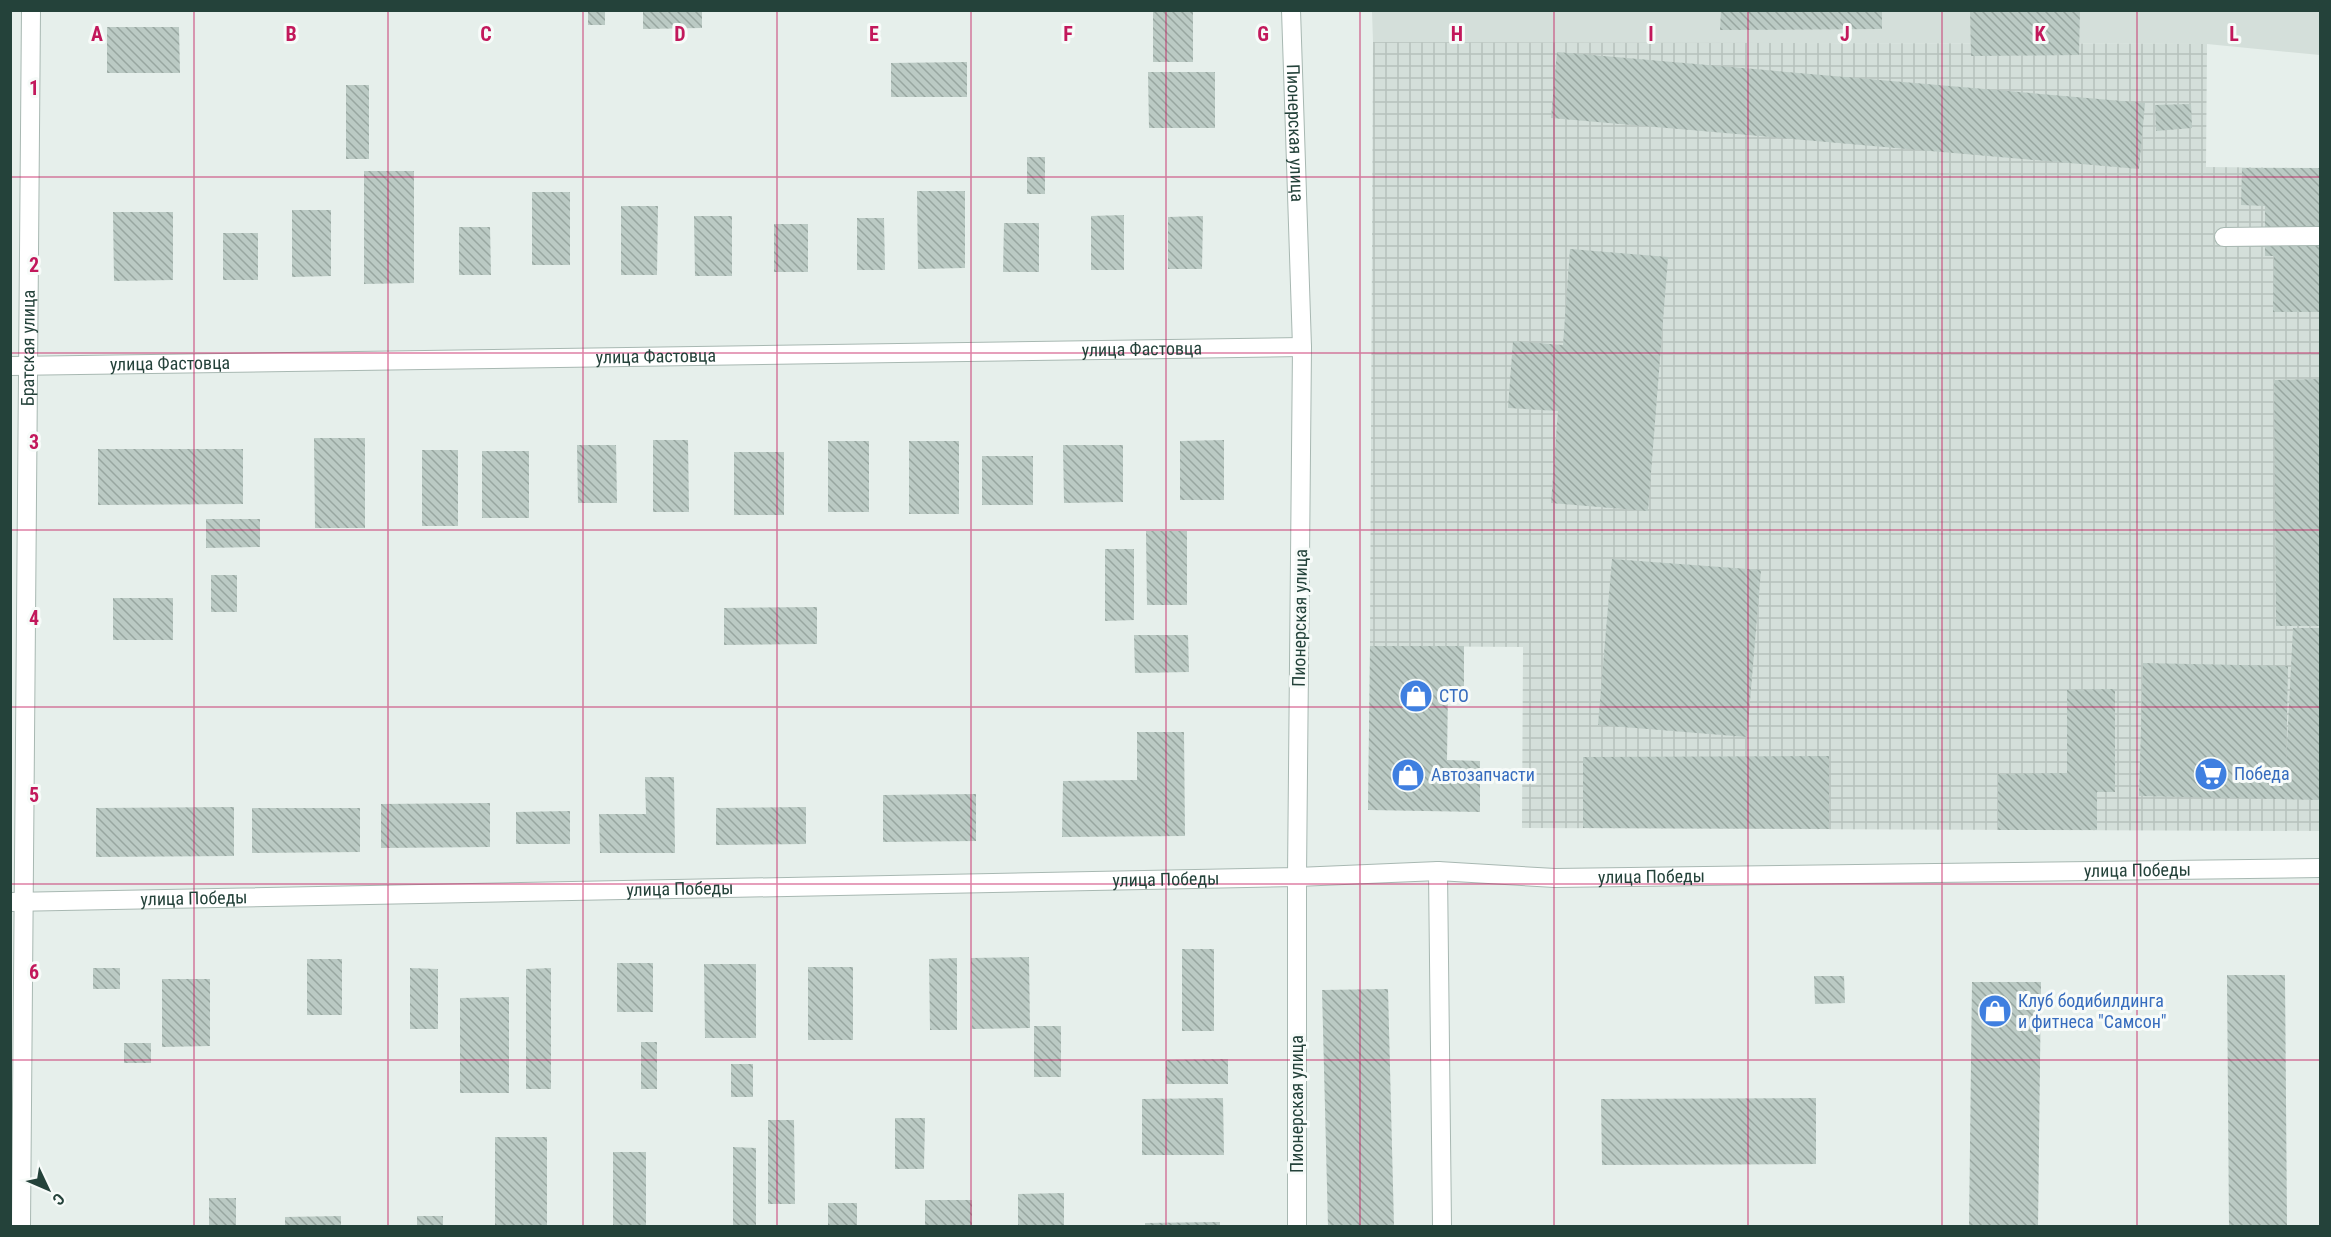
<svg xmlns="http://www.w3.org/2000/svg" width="2331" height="1237" viewBox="0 0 2331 1237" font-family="'Roboto Condensed',sans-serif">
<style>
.built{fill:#d4dfda}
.industrial{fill:url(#industrial-grid)}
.building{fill:url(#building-back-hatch)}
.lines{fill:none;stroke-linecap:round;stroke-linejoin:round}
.service-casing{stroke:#a8b8b2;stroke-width:20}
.minor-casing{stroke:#a8b8b2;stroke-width:20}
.service{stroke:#fff;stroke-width:18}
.minor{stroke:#fff;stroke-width:18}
.grid{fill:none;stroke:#c2185b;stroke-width:1.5;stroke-opacity:0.55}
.labels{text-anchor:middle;stroke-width:6;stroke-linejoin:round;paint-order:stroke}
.street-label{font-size:18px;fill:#24423a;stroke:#f7fbf9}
.shop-label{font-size:18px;fill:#366cbe;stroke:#f7fbf9;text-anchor:start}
.grid-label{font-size:20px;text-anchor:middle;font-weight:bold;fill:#c2185b;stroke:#f7fbf9;stroke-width:6;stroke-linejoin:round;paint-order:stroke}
</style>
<defs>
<pattern id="industrial-grid" width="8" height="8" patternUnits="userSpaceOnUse" patternTransform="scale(1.5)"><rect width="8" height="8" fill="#d4dfda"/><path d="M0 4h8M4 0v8" fill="none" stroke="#b6c1bc"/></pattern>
<pattern id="building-back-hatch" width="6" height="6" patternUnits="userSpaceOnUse" patternTransform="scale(1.5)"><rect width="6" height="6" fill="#bbcac4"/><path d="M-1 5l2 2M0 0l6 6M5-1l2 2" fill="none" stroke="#98a6a0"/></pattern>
</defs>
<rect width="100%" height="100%" fill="#e6efeb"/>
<path class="built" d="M2320,10V55L2207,44L1373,42L1372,11Z"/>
<path class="industrial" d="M1373,42L2207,44L2206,167L2320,168V831L1522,828L1523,647L1370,646Z"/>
<path class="building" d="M588,10H605V25H588Z
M643,10H702V28L643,29Z
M1153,10H1193V62H1153Z
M1721,10H1882V29L1720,30Z
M1970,10H2080L2079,55L1971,56Z
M107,27H179L180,73H107Z
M1557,52L2145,103L2139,169L1551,118Z
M967,62V97H891V63Z
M1148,72H1215V128H1149Z
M346,85H369V159H346Z
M2191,104L2192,128L2156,131L2155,105Z
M1027,157H1045V194H1027Z
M2242,168H2320V312H2273L2274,256H2265V206L2241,205Z
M364,171H414V283L364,284Z
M917,191H965V268L918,269Z
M532,192H570V265H532Z
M621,206H658L657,275H621Z
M292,210H331V276L292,277Z
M113,212H173V280L114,281Z
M1124,215V270H1091V216Z
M694,216H732V276H695Z
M1203,216L1202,269H1168V217Z
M857,218H884L885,270H857Z
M1004,223H1039V272H1003Z
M774,224H808V272H774Z
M459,227H490L491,275H459Z
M223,233H258V280H223Z
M1570,249L1668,257L1648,511L1551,503L1558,411L1508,408L1513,341L1563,345Z
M2320,379V626H2276L2274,380Z
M314,438H365V528H315Z
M653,440H688L689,512H653Z
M1224,440V500H1180V441Z
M828,441H869V512H828Z
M909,441H959V514H909Z
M577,445H616L617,503H578Z
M1063,445H1123V502L1064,503Z
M98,449H243V504L98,505Z
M422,450H458V526H422Z
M482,451H529V518H482Z
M734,452H784V515H734Z
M982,456H1033V505H982Z
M206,519H260V547L206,548Z
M1146,531H1187V605H1147Z
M1105,549H1134V620L1105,621Z
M1612,559L1761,570L1747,737L1598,725Z
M211,575H237V612H211Z
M113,598H173V640H113Z
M817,607V644L724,645V608Z
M2293,628H2320V800L2139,796L2143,663L2288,666L2286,765Z
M1134,635H1188L1189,672L1135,673Z
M1370,646H1464V687H1448L1447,760L1480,761V812L1368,810Z
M2115,689V792H2097V830H1998V774L2067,773V690Z
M1137,732H1184L1185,836L1062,837L1063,781L1137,780Z
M1829,756V829L1583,828V757Z
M645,777H674L675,853H600L599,814H646Z
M976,794V841L883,842V795Z
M490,803V847L381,848V804Z
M234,807V856L96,857V808Z
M806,807V844L716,845V808Z
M252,808H360V852L252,853Z
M570,811V844H516V812Z
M1182,949H1214V1031H1182Z
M1029,957L1030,1028L972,1029L971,958Z
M957,958V1030H930L929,959Z
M307,959H342V1015H307Z
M617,963H653V1012H617Z
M704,964H756V1038H705Z
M808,967H853V1040H808Z
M93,968H120V989H93Z
M410,968L438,969V1029H410Z
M551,968V1089H526V969Z
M2227,975H2285L2287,1226H2229Z
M1814,976H1844L1845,1003L1815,1004Z
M162,979H210V1046L162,1047Z
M1972,982H2041L2038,1226H1969Z
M1388,989L1394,1226H1328L1322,990Z
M509,997V1093H460V998Z
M1034,1026H1061V1077H1034Z
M641,1042H657V1089H641Z
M124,1043H151V1063H124Z
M1228,1059V1084H1166V1060Z
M731,1064H753V1097H731Z
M1223,1098L1224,1155H1142V1099Z
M1816,1098V1164L1602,1165L1601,1099Z
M895,1118H925L924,1169H895Z
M768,1120H794L795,1204H768Z
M495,1137H547V1226H495Z
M733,1147L756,1148V1226H733Z
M613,1152H646V1226H613Z
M1064,1193V1226H1018V1194Z
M209,1198H236V1226H209Z
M925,1200H972V1226H925Z
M828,1203H857V1226H828Z
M341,1216V1226H285V1217Z
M417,1216H443V1226H417Z
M1220,1222V1226H1145V1223Z"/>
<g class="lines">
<g class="service-casing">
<path id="service" d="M2224,237L2320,236
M1438,871L1442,1226"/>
</g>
<g class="minor-casing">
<g id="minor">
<path id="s1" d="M1291,10L1302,347L1297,877V1226"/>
<path id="s2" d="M10,366L1302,347"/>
<path id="s3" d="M10,902L1297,877L1438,871L1555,878L2320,868"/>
<path id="s4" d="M21,1226L31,10"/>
</g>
</g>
<use href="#service" class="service"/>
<use href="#minor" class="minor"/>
</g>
<path class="grid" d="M194,10V1226M388,10V1226M583,10V1226M777,10V1226M971,10V1226M1166,10V1226M1360,10V1226M1554,10V1226M1748,10V1226M1942,10V1226M2137,10V1226M10,177H2320M10,353H2320M10,530H2320M10,707H2320M10,884H2320M10,1060H2320"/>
<defs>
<g id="shop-disc" transform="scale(1.725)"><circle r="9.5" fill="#3f7fe0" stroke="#f7fbf9"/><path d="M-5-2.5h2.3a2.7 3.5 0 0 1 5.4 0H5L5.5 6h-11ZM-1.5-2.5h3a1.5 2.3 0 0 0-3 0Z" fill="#fff"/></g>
<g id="supermarket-disc" transform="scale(1.725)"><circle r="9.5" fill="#3f7fe0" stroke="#f7fbf9"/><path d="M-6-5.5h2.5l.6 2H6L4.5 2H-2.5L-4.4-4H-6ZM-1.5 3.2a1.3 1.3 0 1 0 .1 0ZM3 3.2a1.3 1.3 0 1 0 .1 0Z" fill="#fff"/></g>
</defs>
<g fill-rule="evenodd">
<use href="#shop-disc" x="1416" y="696"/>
<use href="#supermarket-disc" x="2211" y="774"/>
<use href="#shop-disc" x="1408" y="775"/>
<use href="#shop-disc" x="1995" y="1011"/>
</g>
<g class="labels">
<g class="street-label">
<text dy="6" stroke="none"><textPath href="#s1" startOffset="123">Пионерская улица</textPath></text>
<text dy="6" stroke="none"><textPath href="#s4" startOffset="878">Братская улица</textPath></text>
<text dy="6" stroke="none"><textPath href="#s2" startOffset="1132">улица Фастовца</textPath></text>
<text dy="6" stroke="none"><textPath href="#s2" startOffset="646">улица Фастовца</textPath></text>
<text dy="6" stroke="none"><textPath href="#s2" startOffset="160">улица Фастовца</textPath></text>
<text transform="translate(1300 618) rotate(-89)" y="6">Пионерская улица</text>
<text dy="6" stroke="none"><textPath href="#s3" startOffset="2128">улица Победы</textPath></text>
<text dy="6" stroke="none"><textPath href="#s3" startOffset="1642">улица Победы</textPath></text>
<text dy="6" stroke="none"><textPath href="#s3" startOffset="1156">улица Победы</textPath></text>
<text dy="6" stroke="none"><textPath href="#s3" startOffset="670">улица Победы</textPath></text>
<text dy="6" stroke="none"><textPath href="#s3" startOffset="184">улица Победы</textPath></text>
<text transform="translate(1297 1104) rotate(-90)" y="6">Пионерская улица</text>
</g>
<g class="shop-label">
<text x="1439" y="702">СТО</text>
<text x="2234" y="780">Победа</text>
<text x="1431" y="781">Автозапчасти</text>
<text x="2018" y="1007">Клуб бодибилдинга<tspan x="2018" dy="21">и фитнеса "Самсон"</tspan></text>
</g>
</g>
<g class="grid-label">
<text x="97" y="41">A</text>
<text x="291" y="41">B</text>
<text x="486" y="41">C</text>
<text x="680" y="41">D</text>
<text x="874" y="41">E</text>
<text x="1068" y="41">F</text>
<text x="1263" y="41">G</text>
<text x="1457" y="41">H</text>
<text x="1651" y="41">I</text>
<text x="1845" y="41">J</text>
<text x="2040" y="41">K</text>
<text x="2234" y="41">L</text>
<text x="34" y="95">1</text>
<text x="34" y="272">2</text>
<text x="34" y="449">3</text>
<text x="34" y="625">4</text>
<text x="34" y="802">5</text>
<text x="34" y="979">6</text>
</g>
<rect width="2331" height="1237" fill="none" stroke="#24423a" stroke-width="24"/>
<g transform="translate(48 1189) rotate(134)" stroke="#f7fbf9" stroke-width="4.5" paint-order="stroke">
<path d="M0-4.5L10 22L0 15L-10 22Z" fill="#24423a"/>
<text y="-9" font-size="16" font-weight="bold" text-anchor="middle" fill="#24423a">С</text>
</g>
</svg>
